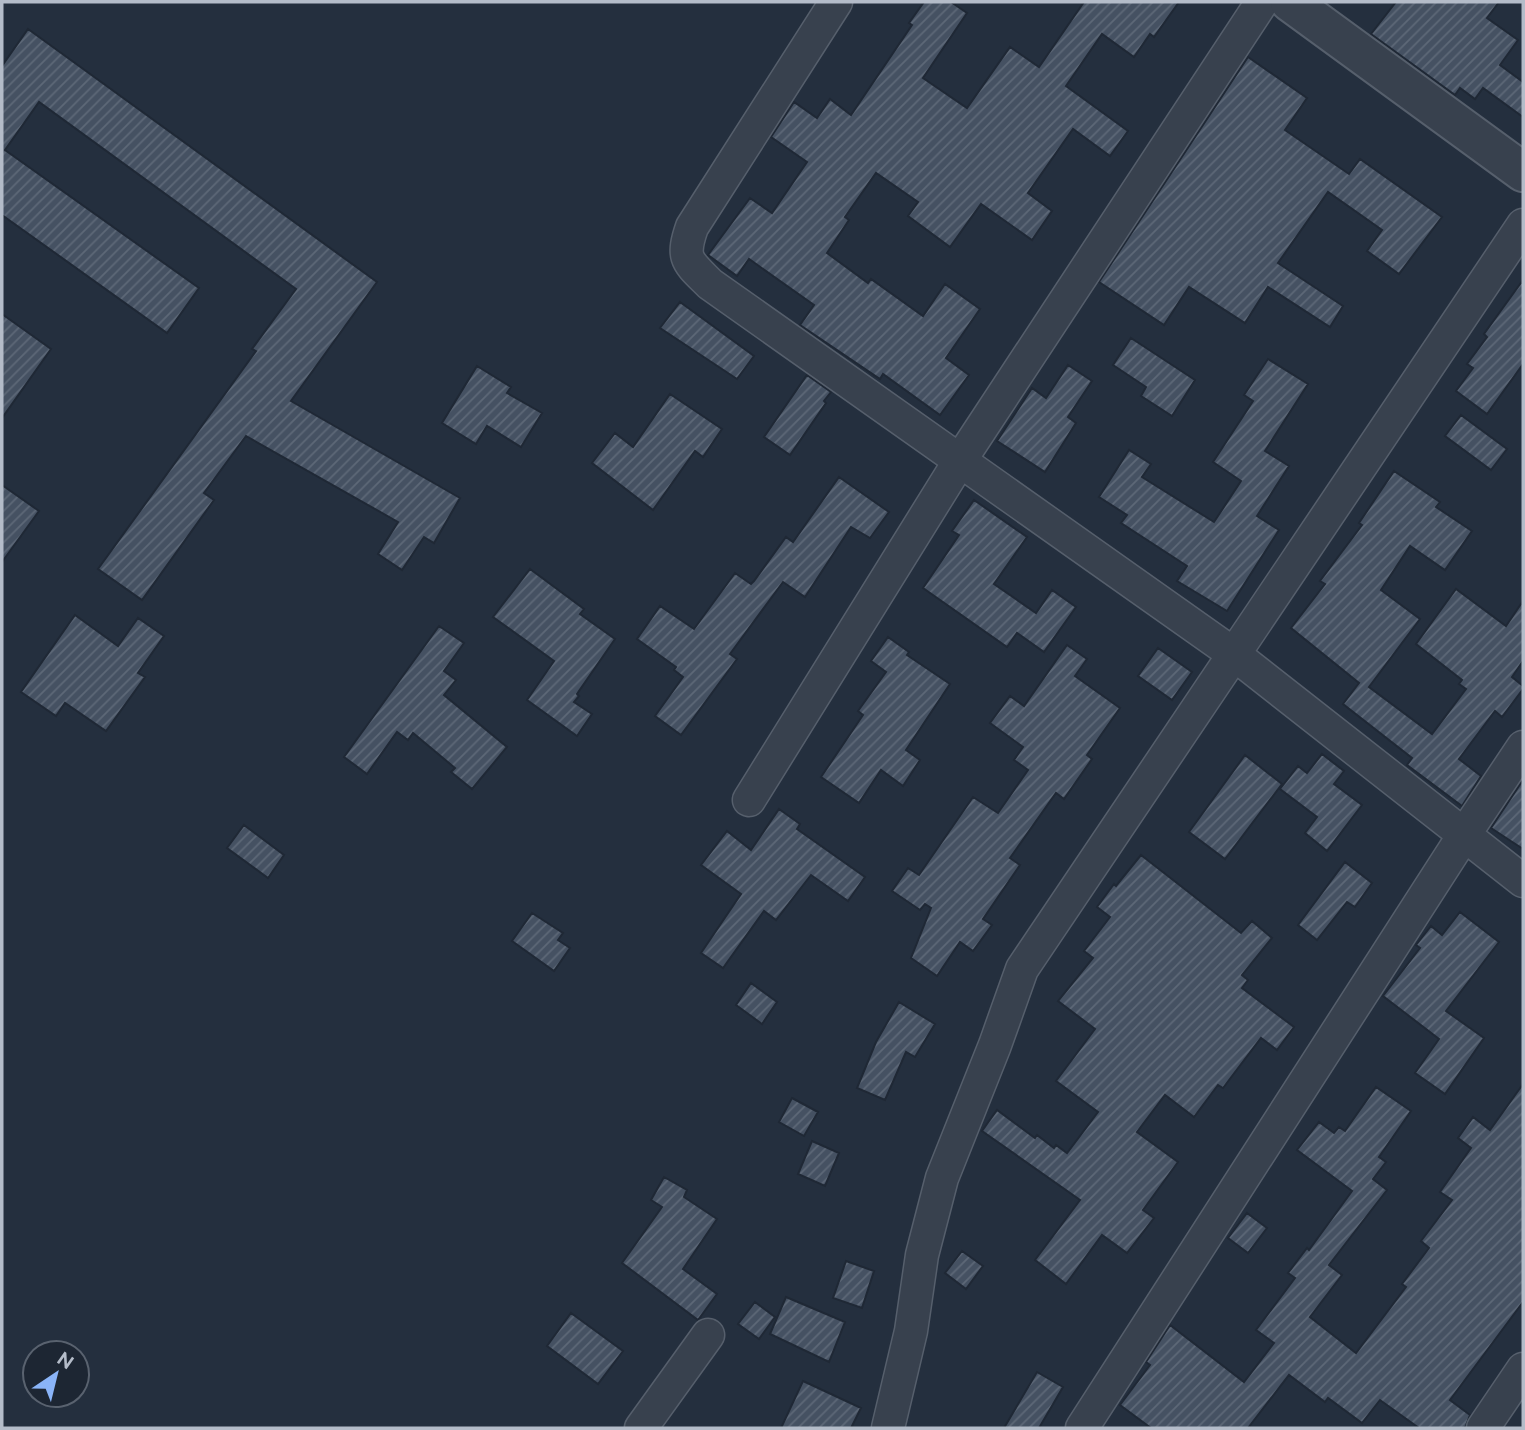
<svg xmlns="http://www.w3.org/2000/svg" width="1525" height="1430" viewBox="0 0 1525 1430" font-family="Raleway,sans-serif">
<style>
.building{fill:url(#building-hatch);stroke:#1f2835;stroke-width:2}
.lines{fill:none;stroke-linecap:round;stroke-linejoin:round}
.minor-casing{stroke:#565f6c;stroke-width:35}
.tertiary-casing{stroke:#565f6c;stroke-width:42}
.minor{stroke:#38414e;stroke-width:32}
.tertiary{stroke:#38414e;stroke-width:38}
</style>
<defs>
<pattern id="building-hatch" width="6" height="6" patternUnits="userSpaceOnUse" patternTransform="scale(1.75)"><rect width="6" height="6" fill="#455162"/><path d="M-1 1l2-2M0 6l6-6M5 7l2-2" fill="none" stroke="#5d6877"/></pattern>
</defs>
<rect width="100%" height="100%" fill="#242f3e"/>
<path class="building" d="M924,2H951L967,13L923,78L967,108L1010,47L1039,67L1084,2H1179L1154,37L1150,34L1134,57L1102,34L1066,86L1128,131L1110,156L1073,129L1028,193L1052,211L1032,240L981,204L950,247L908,216L918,202L876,173L845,217L849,220L827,253L868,283L871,279L923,316L945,284L980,309L946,358L969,375L940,415L883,374L880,379L800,325L814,305L749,259L737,276L708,255L750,198L772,213L807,162L771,137L794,102L817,118L830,99L851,115L912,25L909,23Z
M1396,2H1499L1487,18L1518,40L1500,65L1523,82V117L1483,88L1475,99L1460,88L1455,95L1371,34Z
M28,29L377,282L291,401L460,498L434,543L424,537L402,570L378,554L398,522L246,436L204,493L214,500L142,600L98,569L256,351L252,349L296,289L39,102L5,150L199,288L167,333L2,215V66Z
M1248,57L1307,98L1285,130L1349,174L1360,159L1442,217L1399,274L1367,251L1382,230L1328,192L1278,263L1343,306L1330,327L1268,287L1245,323L1189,287L1164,325L1099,282Z
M1523,280V364L1487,414L1456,391L1473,368L1467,364L1487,337L1484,334Z
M680,302L754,356L737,379L660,328Z
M2,314L51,349L2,418Z
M1131,338L1195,380L1172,416L1141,396L1146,387L1113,365Z
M1268,359L1308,384L1265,451L1289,466L1257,516L1279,530L1227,611L1177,581L1187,566L1121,523L1127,515L1099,497L1129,450L1151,464L1142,477L1214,522L1241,481L1213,462L1253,401L1244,395Z
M1068,365L1092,381L1068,417L1076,423L1045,472L997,441L1032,388L1046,398Z
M477,366L511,387L507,393L542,413L521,447L487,426L476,444L442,423Z
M807,375L831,392L824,401L826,403L790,455L764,437Z
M670,394L722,429L703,457L695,451L653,510L592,463L615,433L633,447Z
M1461,415L1507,449L1491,470L1445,436Z
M1394,471L1440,502L1436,507L1472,531L1445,570L1410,546L1381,590L1420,619L1369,687L1432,734L1466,689L1459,684L1462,680L1416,644L1456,589L1506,626L1523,601V661L1512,677L1523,686V689L1502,717L1495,711L1459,759L1481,776L1462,806L1407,765L1412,758L1343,704L1359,683L1291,628L1325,584L1320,581L1362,525L1359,523Z
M839,477L889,512L870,538L851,527L805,597L783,582L730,654L737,659L681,735L655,716L683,677L674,670L676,667L637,639L660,606L694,629L735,573L751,584L754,581L786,537L793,542Z
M2,485L39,511L2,562Z
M974,500L1027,537L994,584L1036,613L1052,590L1076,607L1044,652L1017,633L1007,647L923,588L959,535L952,531Z
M530,569L584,609L580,614L615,639L577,694L579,696L574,702L592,714L577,736L527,700L554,661L493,617Z
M75,615L118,646L138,618L164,636L138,673L145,677L106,731L65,703L56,716L21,692Z
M439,626L464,643L444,671L456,680L444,695L507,747L472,789L451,772L455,768L413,733L408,740L397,732L367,774L344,757Z
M888,637L909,652L907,655L950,684L906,750L920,760L903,786L881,770L859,803L821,777L863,715L858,711L886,672L871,661Z
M1067,645L1087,659L1075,676L1120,708L1087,755L1092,759L1064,799L1056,793L1010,858L1020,865L983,919L992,925L973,951L960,942L937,976L911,958L931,908L925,904L920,910L892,891L908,868L919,875L973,797L998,813L1028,770L1014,760L1023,747L990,723L1010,696L1024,706Z
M1158,648L1192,672L1172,700L1138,676Z
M1322,754L1344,771L1334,784L1362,805L1327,851L1305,833L1317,817L1280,789L1298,766L1307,773Z
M1245,755L1282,784L1225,859L1189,832Z
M1523,780V849L1491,828Z
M779,809L800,824L797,829L865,877L848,901L811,875L776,920L764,911L723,968L701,953L741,894L701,865L727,831L751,850Z
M244,825L284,855L268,878L227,848Z
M1141,855L1241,933L1252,921L1272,938L1242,975L1248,980L1242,988L1294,1027L1277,1050L1261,1038L1223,1088L1218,1085L1194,1117L1165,1095L1137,1132L1178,1162L1143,1210L1154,1218L1127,1253L1102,1235L1066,1284L1035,1260L1080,1200L982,1131L997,1110L1035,1138L1037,1135L1054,1148L1056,1145L1067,1153L1098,1112L1056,1081L1095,1029L1058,1001L1093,958L1084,951L1110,917L1097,907L1114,884L1116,886Z
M1345,862L1372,883L1355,907L1347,902L1317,940L1298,925Z
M1460,912L1499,942L1446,1011L1484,1038L1445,1094L1415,1073L1439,1039L1383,996L1420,948L1416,945L1431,926L1442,935Z
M532,913L563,933L558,940L570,948L554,971L512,941Z
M751,983L777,1002L762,1024L736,1005Z
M899,1002L935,1024L915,1057L906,1052L885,1100L857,1088L876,1042Z
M1523,1084V1302L1450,1400L1470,1415L1465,1428H1419L1380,1400L1362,1423L1328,1398L1325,1402L1289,1375L1248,1428H1151L1120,1405L1150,1365L1146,1362L1170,1325L1244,1382L1274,1343L1256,1330L1295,1278L1288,1273L1307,1248L1309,1250L1352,1191L1297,1150L1319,1122L1334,1133L1339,1127L1345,1131L1376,1087L1411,1111L1379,1157L1386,1162L1373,1179L1387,1190L1329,1265L1342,1275L1310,1317L1356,1353L1406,1287L1402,1284L1429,1248L1421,1241L1452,1200L1440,1192L1471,1148L1458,1138L1473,1117L1490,1130Z
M792,1098L818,1112L804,1136L779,1122Z
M812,1141L839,1153L825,1186L798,1174Z
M664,1177L687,1190L684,1197L717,1219L683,1269L717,1294L698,1320L622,1263L662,1207L651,1200Z
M1247,1213L1267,1228L1248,1253L1228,1238Z
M962,1251L983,1266L966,1289L945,1273Z
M846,1261L874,1271L862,1308L833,1298Z
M786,1297L845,1322L829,1362L770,1334Z
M755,1302L775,1317L759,1339L738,1324Z
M571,1313L623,1351L598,1384L547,1346Z
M1037,1372L1063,1387L1039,1428H1004Z
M803,1381L861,1408L851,1428H781Z"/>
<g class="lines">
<g class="minor-casing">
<path id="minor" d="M836,2L692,227C681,259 687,261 710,284L1235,655L1523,881
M749,800L959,462L1262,2
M641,1428L708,1335
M888,1428L911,1331L922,1255L942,1178L995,1045L1022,969L1523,225
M1082,1428L1464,835L1523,747
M1483,1428L1523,1369"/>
</g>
<g class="tertiary-casing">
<path id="tertiary" d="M1290,2L1523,172"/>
</g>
<use href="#minor" class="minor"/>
<use href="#tertiary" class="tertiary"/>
</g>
<rect width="1525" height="1430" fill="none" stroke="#b4bcc9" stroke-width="7"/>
<g transform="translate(56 1374) rotate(35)"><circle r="33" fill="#1d2633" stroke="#59626f" stroke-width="2"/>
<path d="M0-5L12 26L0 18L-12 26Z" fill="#8ab4f8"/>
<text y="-10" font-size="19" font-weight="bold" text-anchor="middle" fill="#b4bcc9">N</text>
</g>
</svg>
